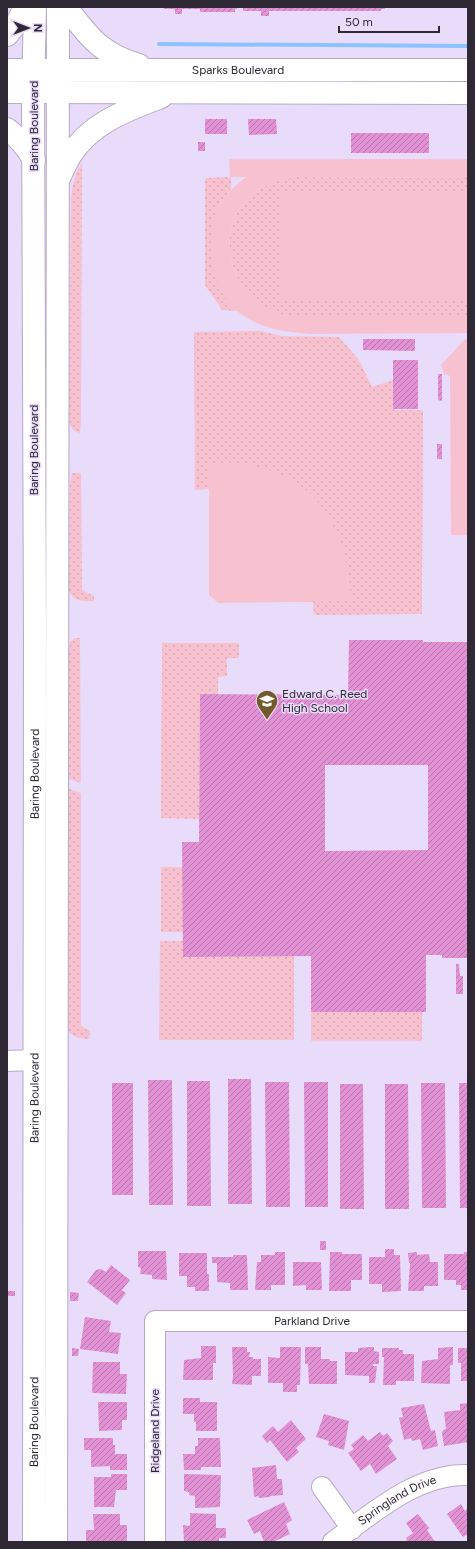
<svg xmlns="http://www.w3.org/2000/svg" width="475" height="1549" viewBox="0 0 475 1549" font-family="Figtree,sans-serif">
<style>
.grass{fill:url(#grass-dots)}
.green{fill:#f8c1d0}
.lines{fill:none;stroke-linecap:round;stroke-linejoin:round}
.stream{stroke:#8bc3ff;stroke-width:4}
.building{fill:url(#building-hatch);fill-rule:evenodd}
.minor-casing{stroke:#b7aac7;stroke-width:22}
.major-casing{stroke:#b7aac7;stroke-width:24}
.minor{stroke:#fff;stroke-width:20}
.major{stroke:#fff;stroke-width:22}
.labels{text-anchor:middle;stroke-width:3;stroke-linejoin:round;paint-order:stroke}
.street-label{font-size:12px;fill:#2e2934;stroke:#e9dbfa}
.poi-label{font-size:12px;fill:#2e2934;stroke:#e9dbfa;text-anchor:start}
</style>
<defs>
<pattern id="grass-dots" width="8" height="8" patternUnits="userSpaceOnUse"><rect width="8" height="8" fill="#f8c1d0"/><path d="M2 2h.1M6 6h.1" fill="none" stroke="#d5a6b3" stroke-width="1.8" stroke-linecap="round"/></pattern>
<pattern id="building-hatch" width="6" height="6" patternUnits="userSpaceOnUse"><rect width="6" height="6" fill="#e291d5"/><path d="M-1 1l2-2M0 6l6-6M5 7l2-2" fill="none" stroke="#b876ae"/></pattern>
</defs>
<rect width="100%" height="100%" fill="#e9dbfa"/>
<path class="grass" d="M82,162L81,420L80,433C73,431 71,428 69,421L71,200C72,185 75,174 82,162Z
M231,177V189L221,202L214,217L211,234V254L228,301L238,311L222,310L205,285V178Z
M293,177L468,178V316H286C274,312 261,307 251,297C221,266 221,211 261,188C271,182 282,180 293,177Z
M261,331L281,336L339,337L359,360L372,387L394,380V410H423L422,614L314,615L313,602H274L209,539V489L195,490L194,332Z
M72,473H81L82,590L94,596V601C83,601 75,603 69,591L70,484Z
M75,638H80L81,783L69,779V650L70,642Z
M162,643H239V658H227V676L218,677V694L200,695L199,819L161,818Z
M69,789L81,793V1026L90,1031L89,1039C79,1038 73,1038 67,1029Z
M161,867H183V932H161Z
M160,941H183V957L294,956V1040H159Z
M311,1012H422V1041H311Z"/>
<path class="green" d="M229,159H468V178L293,177C283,180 271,182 261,188C221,211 221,266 251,297C261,307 274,312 286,316H468V333L309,334C282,332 258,328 237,311C213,291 205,246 214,217C220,200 232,188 246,177H230Z
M468,192V300H280V193Z
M465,339L468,340V535H451L450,376L444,374L441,365Z
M209,463C220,463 230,462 240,463C261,466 285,474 302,487C325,502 342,539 347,565C350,576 350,589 351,601L218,603L209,595Z"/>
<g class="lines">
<path class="stream" d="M159,44L468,46"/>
</g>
<path class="building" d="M164,7H237V9H235V12H200V9H182V14H175V9H164Z
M243,7H385V9H381V11H269V16H261V11H243Z
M205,119H227V134H205Z
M248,119H276L277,134L249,135Z
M351,133H429V153H351Z
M198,142H205V151H198Z
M363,339H415V351L363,350Z
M393,360H418V409H393Z
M438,374H442V401L438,400Z
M437,444H442V459H437Z
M349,640H423V642H468V958H442V955H426V1012H311V956L183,957L182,842H199L200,694L348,695ZM325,765H428V850L325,851Z
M456,964H459L460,976H463V994H456Z
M228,1079H251L252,1204H228Z
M148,1080H172L173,1205H149Z
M187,1081H210L211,1206H187Z
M265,1082H289L290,1207H266Z
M304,1082H328V1207H305Z
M112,1083H133V1195H112Z
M421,1083H445L446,1208H422Z
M459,1083H468V1208H460Z
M340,1084H363L364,1209H340Z
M385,1084H408L409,1209H385Z
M320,1241H326V1250H320Z
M385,1249H394V1255H400L401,1291L382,1292V1284H369V1257H385Z
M138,1251H166L167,1280L152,1279V1275L140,1274L141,1268L138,1267Z
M275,1252H285V1285H271V1290H255L257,1262H261V1255H275Z
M330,1252H342V1254H362V1280H351V1291H329Z
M417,1252V1255L429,1254L430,1262H438V1286H424V1291H408L410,1263H409L408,1253Z
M464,1252H468V1290H461V1285H456V1280H444V1254H464Z
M179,1253H207V1274H209V1291H195V1287H187V1276H179Z
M233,1255H247L248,1290H230V1283L217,1282V1263H212V1257H233Z
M293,1262H321L322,1290H306V1285L293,1286Z
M111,1265L130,1280L122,1290L126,1293L117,1305L87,1282L96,1270L101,1269L106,1272Z
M7,1291H15V1296H7Z
M70,1292L79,1293L78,1301H70Z
M85,1317L111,1321L109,1332L121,1333L118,1354L80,1349Z
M201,1346H216V1363H213V1380H183L184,1360L201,1358Z
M232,1347H247V1352H250L249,1357H253V1359H261V1376H252V1385L232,1384L233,1376Z
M280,1347H301L300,1385H297V1392H283V1383H268V1357L280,1358Z
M305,1347H321V1359H330V1361H337V1384H309L308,1364H305Z
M371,1347H374V1351L379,1352V1364H373V1366H377L375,1383H369V1376L345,1375V1352H358V1348Z
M452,1347H453V1365H450V1384L421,1383L422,1361L438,1359V1348Z
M72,1348L79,1349L78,1356H72Z
M382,1348H399V1350H403V1354H414V1381H396V1385H383L384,1357H382Z
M458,1348H468V1381H461V1363H458Z
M93,1362H120V1374H127L126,1394L92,1393Z
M183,1398H200V1402H217V1431H196V1422H194V1414H183Z
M98,1402H127V1420H122V1430L99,1431Z
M468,1403V1442L444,1446L442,1433L443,1430L446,1429L444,1412L460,1410V1404Z
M424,1404L431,1431L435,1430L438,1446L423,1450L420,1439L412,1441L411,1438L404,1440L399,1418L403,1417L401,1408Z
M324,1414L349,1421L344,1450L328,1445L329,1441L316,1437Z
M291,1420L306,1439L296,1448L299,1452L287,1462L270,1440L267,1443L262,1436L273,1426L278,1432Z
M380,1432L383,1436L387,1433L393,1441L388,1446L397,1459L376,1474L370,1464L361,1471L348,1453L354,1449L351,1445L363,1435L368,1441Z
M84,1438H113V1445H115V1454H127V1470H110V1466L91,1467V1450H84Z
M198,1438H220L221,1467H201V1470H184L183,1454H195V1446H198Z
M276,1465L277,1479H282L283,1495L270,1496V1497L259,1498L258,1496L254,1497L252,1468Z
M111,1474H127V1490H116L114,1507H94V1477H111Z
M184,1474L221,1475L220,1507L195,1508V1496L189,1495V1492L184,1491Z
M284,1502L292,1520L286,1524L290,1534L273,1542H264L260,1531L254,1534L247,1520Z
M461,1504L465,1511L467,1509L468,1511V1534L463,1537L447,1514Z
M190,1513L216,1514V1528H226V1538H219V1542H184L183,1525L190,1526Z
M93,1514H120V1525H127V1542H86V1530H94Z
M418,1514L429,1528L427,1530L435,1542H405L407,1540L406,1538L413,1533L406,1523Z"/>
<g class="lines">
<g class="minor-casing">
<g id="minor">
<path d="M7,1061L35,1060"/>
<path d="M322,1487L352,1529"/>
<path id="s1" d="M155,1542V1321H468"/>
<path id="s2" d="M333,1542C372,1514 417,1473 468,1475"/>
</g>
</g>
<g class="major-casing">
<g id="major">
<path d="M68,7L70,12C91,40 104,55 139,65"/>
<path d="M7,35L17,23L25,7"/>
<path id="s3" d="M7,70H468"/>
<path d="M7,92L468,93"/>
<path d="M7,129C19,138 27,147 34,160"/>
<path d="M59,178C63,170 66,163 70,156C90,123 127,110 161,97"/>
<path id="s4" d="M34,1542L35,641L33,92L35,7"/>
<path d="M56,1542L58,7"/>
</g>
</g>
<use href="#minor" class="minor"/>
<use href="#major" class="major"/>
</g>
<defs>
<g id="school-pin" transform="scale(1.15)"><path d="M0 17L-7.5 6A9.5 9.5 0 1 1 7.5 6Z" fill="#725a2b" stroke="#e9dbfa"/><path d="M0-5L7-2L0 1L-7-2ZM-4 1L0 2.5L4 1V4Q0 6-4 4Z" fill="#fff"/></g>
</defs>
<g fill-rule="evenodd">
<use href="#school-pin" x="267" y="701"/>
</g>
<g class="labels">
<g class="street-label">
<text dy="4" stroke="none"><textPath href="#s3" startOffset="231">Sparks Boulevard</textPath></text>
<text transform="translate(34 126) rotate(-90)" y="4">Baring Boulevard</text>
<text transform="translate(34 450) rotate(-90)" y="4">Baring Boulevard</text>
<text dy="4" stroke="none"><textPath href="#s4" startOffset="768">Baring Boulevard</textPath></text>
<text dy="4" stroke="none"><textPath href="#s4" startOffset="444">Baring Boulevard</textPath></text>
<text dy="4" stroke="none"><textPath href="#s1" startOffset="378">Parkland Drive</textPath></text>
<text dy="4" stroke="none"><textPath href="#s4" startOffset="120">Baring Boulevard</textPath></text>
<text transform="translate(155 1431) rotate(-90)" y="4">Ridgeland Drive</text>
<text dy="4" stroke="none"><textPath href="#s2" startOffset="77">Springland Drive</textPath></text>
</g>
<g class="poi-label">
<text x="282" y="698">Edward C. Reed<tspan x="282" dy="14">High School</tspan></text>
</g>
</g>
<rect width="475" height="1549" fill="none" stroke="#2e2934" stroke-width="16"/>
<g transform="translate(28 28) rotate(90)" stroke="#e9dbfa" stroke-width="3" paint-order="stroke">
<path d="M0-3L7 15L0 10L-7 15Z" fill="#2e2934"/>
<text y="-6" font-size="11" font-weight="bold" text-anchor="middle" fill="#2e2934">N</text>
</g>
<path d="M339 26v6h100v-6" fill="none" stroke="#2e2934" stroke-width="2"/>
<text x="345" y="26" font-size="12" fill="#2e2934" stroke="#e9dbfa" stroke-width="3" paint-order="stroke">50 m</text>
</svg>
